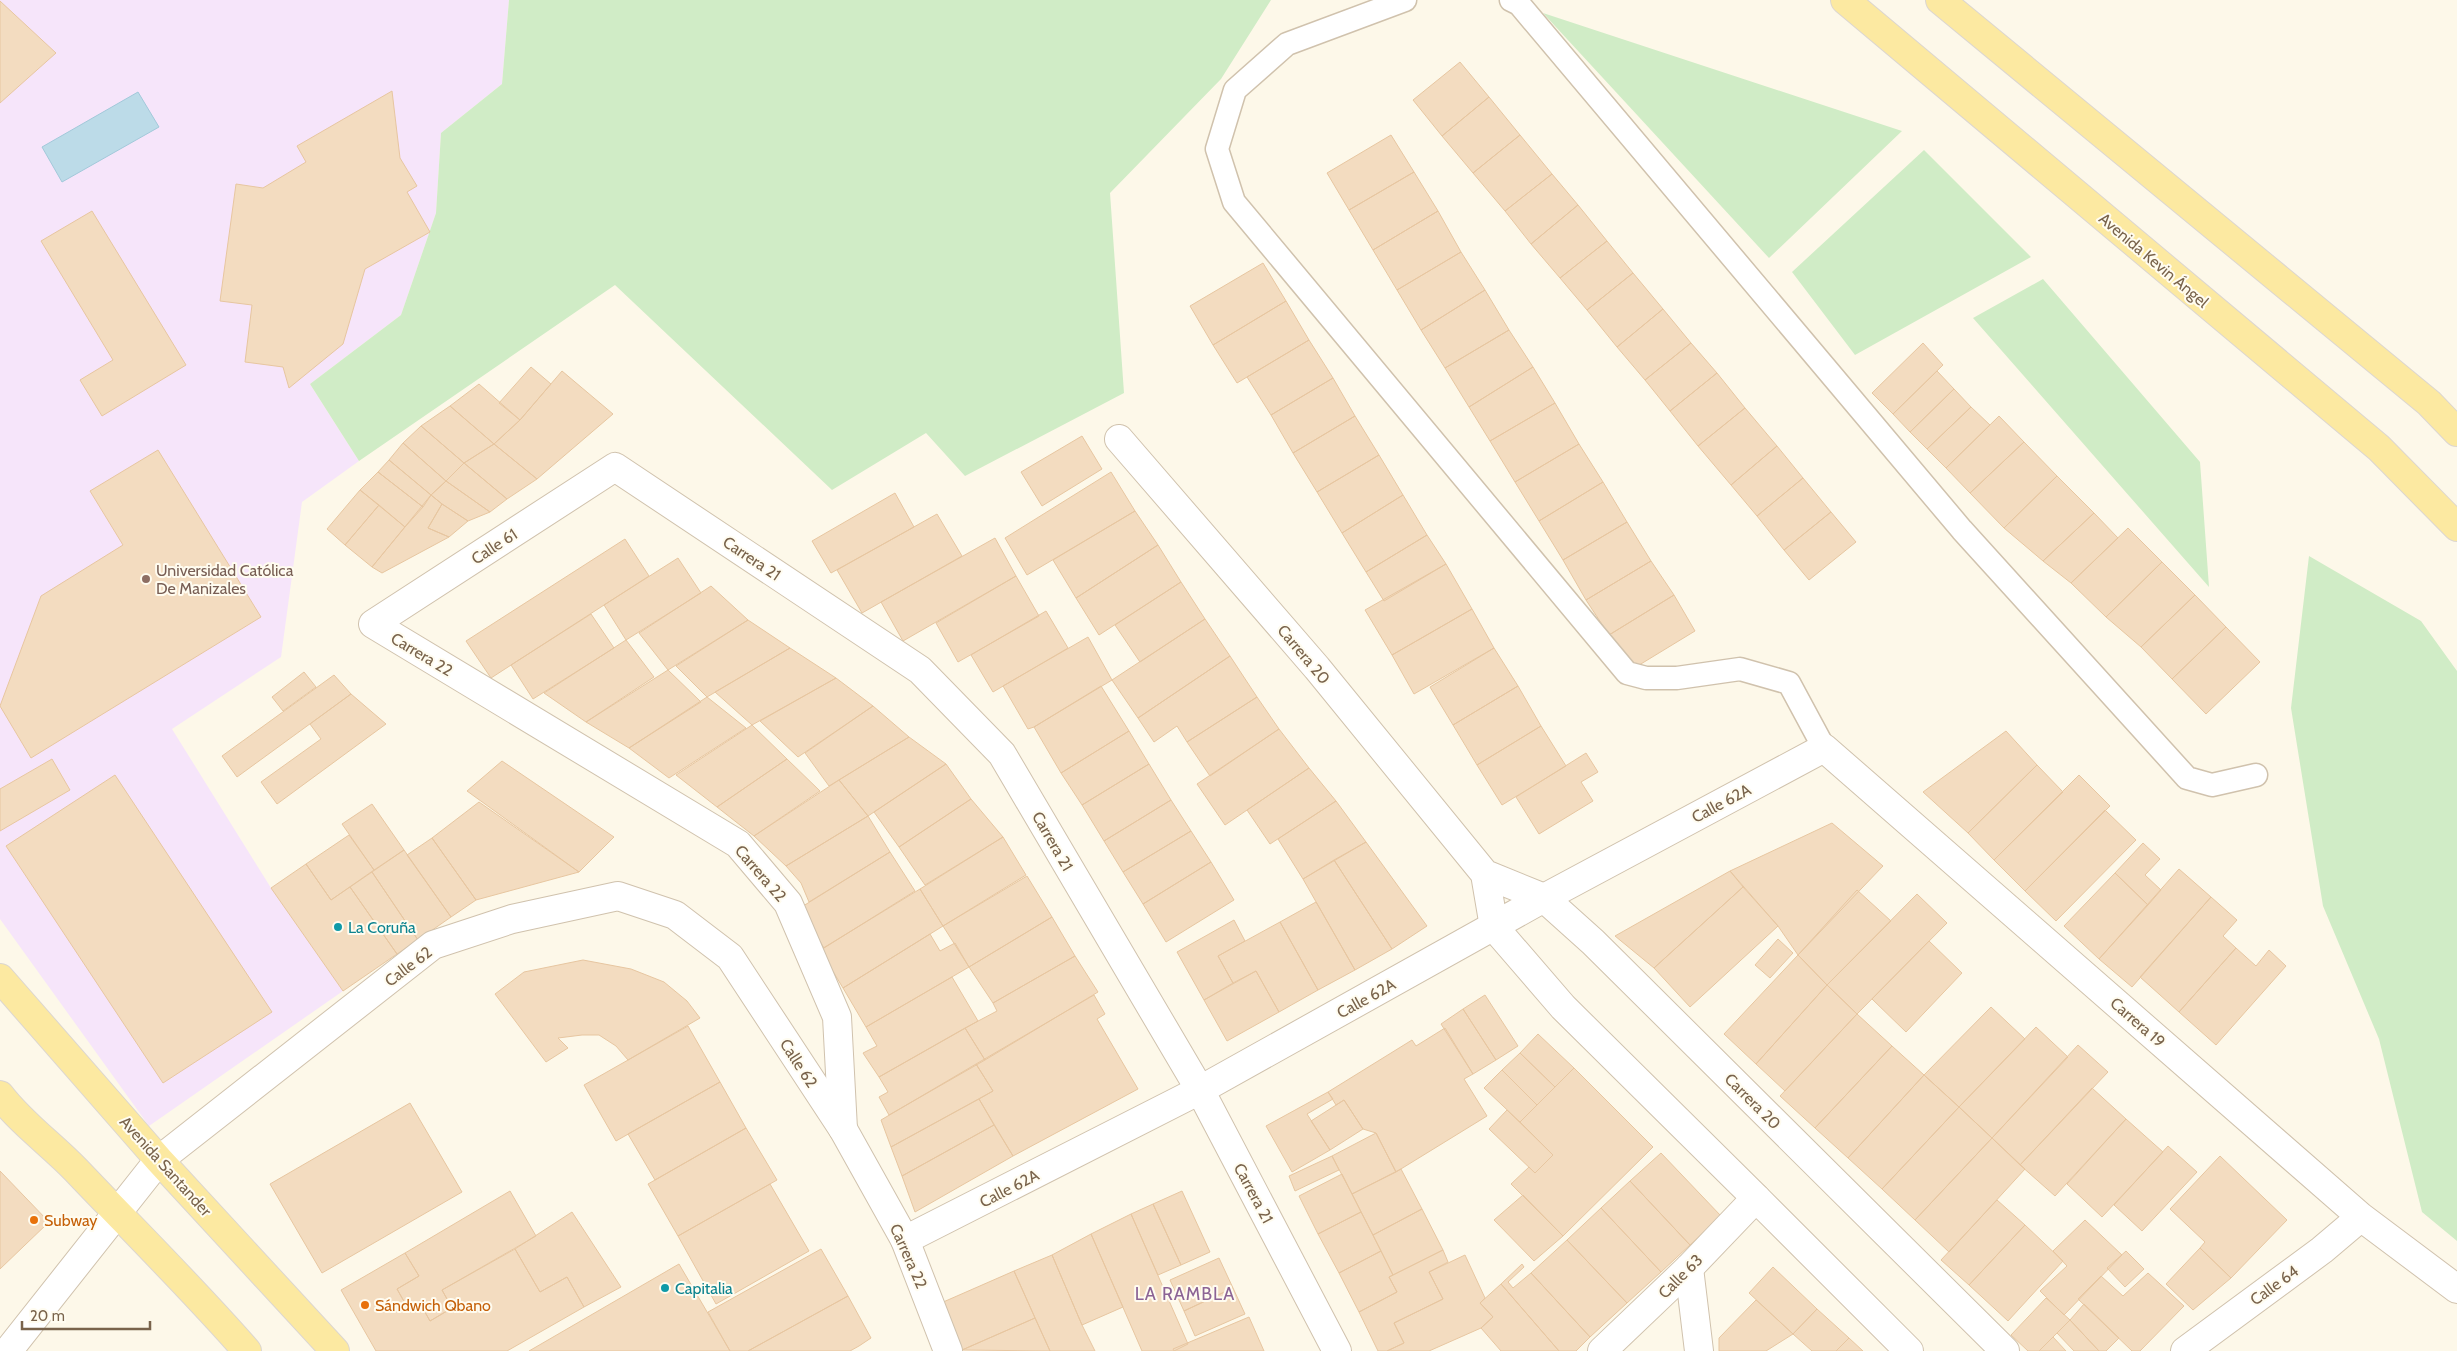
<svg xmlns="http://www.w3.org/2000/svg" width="2457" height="1351" viewBox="0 0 2457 1351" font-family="Cabin,sans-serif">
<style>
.education{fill:#f6e5fa}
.green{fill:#d0ecc6}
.water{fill:#bcdbe8;stroke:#a2c9da}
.building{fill:#f3dcc0;stroke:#e7c6a0}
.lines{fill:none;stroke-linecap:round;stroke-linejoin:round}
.service-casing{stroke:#d0c2ad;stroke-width:25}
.minor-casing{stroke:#d0c2ad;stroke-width:30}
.tertiary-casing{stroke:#d0c2ad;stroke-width:30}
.primary-casing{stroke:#dcd6d0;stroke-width:30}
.service{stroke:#fff;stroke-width:22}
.minor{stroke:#fff;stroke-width:28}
.tertiary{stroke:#fff;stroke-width:28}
.primary{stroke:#fce9a1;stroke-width:28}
.education-dot{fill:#8d6e63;stroke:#fffcf0;stroke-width:2}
.culture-dot{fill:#0f9aa8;stroke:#fffcf0;stroke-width:2}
.food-dot{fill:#e8710a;stroke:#fffcf0;stroke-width:2}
.labels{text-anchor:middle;stroke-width:4;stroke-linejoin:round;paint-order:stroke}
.street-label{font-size:16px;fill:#79634b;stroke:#fffcf0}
.education-label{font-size:16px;fill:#785e54;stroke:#fffcf0;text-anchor:start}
.culture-label{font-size:16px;fill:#0d838f;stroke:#fffcf0;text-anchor:start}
.food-label{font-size:16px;fill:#c56008;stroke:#fffcf0;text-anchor:start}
.neighbourhood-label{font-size:18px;letter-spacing:1px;fill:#8c6395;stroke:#fffcf0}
</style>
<rect width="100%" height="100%" fill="#fdf8e9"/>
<path class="education" d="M0,0H509L502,84L441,133L436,213L401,315L310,384L359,461L302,502L281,657L172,729L271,888L343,991L149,1126L0,919Z"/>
<path class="green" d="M509,0H1271L1221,79L1110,193L1124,393L965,476L926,433L832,490L615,285L359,461L310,384L401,315L436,213L441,133L502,84Z
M1543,13L1902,131L1769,258Z
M1924,150L2031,257L1855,355L1792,272Z
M2043,279L2200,462L2209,587L1973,318Z
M2309,556L2421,621L2457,671V1241L2422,1212L2379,1039L2323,906L2291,708Z"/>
<path class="water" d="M138,92L159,127L62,182L42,147Z"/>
<path class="building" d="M0,1L56,53L0,103Z
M1460,62L1489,97L1442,136L1413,100Z
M392,91L400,158L417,186L407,192L430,232L365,269L343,344L289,388L283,367L245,362L252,305L220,301L236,184L263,188L306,162L297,146Z
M1489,97L1520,135L1473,173L1442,136Z
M1391,135L1414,172L1349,210L1327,173Z
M1520,135L1552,174L1505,211L1473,173Z
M1414,172L1438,211L1373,250L1349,210Z
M1552,174L1578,205L1531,244L1505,211Z
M1578,205L1607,241L1560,278L1531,244Z
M92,211L186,365L102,416L80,380L113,360L41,241Z
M1438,211L1461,252L1397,290L1373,250Z
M1607,241L1633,273L1587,310L1560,278Z
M1461,252L1485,290L1421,330L1397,290Z
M1263,263L1286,301L1213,345L1190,306Z
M1633,273L1663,309L1617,347L1587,310Z
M1485,290L1509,330L1445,368L1421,330Z
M1286,301L1309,340L1237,383L1213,345Z
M1663,309L1691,343L1645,380L1617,347Z
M1509,330L1533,367L1469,407L1445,368Z
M1309,340L1333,378L1271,415L1247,377Z
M1691,343L1717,373L1670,411L1645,380Z
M1923,343L1943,365L1893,414L1872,393Z
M531,367L551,384L520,420L499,403Z
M1533,367L1555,403L1490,441L1469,407Z
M562,371L613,414L537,479L494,444L520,420Z
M1937,371L1954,389L1910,432L1893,414Z
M1717,373L1745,408L1698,446L1670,411Z
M1333,378L1355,416L1293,453L1271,415Z
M479,384L520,420L494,444L450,406Z
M1954,389L1971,407L1927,449L1910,432Z
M1555,403L1579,444L1515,482L1490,441Z
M450,406L494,444L464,463L421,426Z
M1971,407L1990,425L1946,468L1927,449Z
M1745,408L1777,446L1731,485L1698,446Z
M1355,416L1379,455L1317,492L1293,453Z
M1999,416L2024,442L1970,493L1946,468Z
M421,426L464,463L446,481L403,443Z
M1082,436L1102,469L1042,506L1021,472Z
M2024,442L2057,476L2004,528L1970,493Z
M403,443L446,481L431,495L389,460Z
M494,444L537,479L507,499L464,463Z
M1579,444L1603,482L1539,521L1515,482Z
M1777,446L1803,478L1757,516L1731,485Z
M158,450L261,617L31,758L0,706L41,596L123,545L90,491Z
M1379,455L1403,495L1342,533L1317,492Z
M389,460L431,495L423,507L378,472Z
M464,463L507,499L490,512L446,481Z
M378,472L423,507L405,527L360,490Z
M1111,472L1135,511L1027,575L1005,538Z
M2057,476L2094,513L2043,561L2004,528Z
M1803,478L1831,512L1784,550L1757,516Z
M446,481L490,512L468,521L442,504L431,495Z
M1603,482L1627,522L1563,560L1539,521Z
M360,490L379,505L345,545L327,529Z
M895,493L914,527L831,573L812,541Z
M431,495L442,504L428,528L449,537L382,573L372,567Z
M1403,495L1427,535L1366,572L1342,533Z
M442,504L468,521L449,537L428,528Z
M379,505L405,527L372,567L345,545Z
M1135,511L1158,545L1076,598L1053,560Z
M1831,512L1856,542L1809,580L1784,550Z
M2094,513L2118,538L2071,583L2043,561Z
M937,514L962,556L862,613L837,570Z
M1627,522L1651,561L1586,600L1563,560Z
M2128,528L2162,562L2106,617L2071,583Z
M1427,535L1446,564L1384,601L1366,572Z
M995,538L1016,576L903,641L881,602Z
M625,539L649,576L491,678L466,641Z
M1158,545L1181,582L1099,635L1076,598Z
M678,558L701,593L626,640L604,605Z
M1651,561L1674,595L1609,635L1586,600Z
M2162,562L2195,595L2141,647L2106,617Z
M1446,564L1472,609L1392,655L1365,610Z
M1016,576L1039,616L958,662L936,623Z
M1181,582L1205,619L1140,662L1115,625Z
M711,586L748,620L668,670L639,633Z
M1674,595L1695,631L1631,670L1609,635Z
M2195,595L2226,627L2172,679L2141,647Z
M1472,609L1494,648L1414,694L1392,655Z
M1046,611L1068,648L993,692L971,655Z
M591,614L614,648L533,699L511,665Z
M1205,619L1230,656L1138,718L1112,680Z
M748,620L790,648L707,697L676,666Z
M2226,627L2260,662L2206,714L2172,679Z
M1088,637L1112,680L1034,727L1028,729L1003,686Z
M626,640L654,677L586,722L544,693Z
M790,648L836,678L752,725L715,692Z
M1494,648L1518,686L1453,725L1430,687Z
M1230,656L1257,697L1187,742L1177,726L1154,742L1138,718Z
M668,670L701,702L629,748L586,722Z
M304,672L316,687L283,711L272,697Z
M334,675L351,694L237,777L222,756Z
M836,678L873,706L798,757L760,721Z
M1101,686L1129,731L1061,773L1034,727Z
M1518,686L1541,726L1477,765L1453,725Z
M351,694L386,724L277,804L261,782L321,739L310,724Z
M707,697L746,728L669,778L629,748Z
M1257,697L1279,729L1210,776L1187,742Z
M873,706L909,737L829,786L805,753Z
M752,725L787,759L717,807L676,775Z
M1541,726L1566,766L1502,805L1477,765Z
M1279,729L1309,768L1225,825L1197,784Z
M1129,731L1149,764L1082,805L1061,773Z
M2006,731L2037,765L1968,833L1923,792Z
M909,737L946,764L868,816L839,780Z
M1586,753L1598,772L1581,782L1593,801L1539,834L1516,797Z
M52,759L70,790L0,831V789Z
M787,759L820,791L754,836L717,807Z
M502,761L614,837L579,872L467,791Z
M946,764L971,799L899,847L874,812Z
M1149,764L1171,800L1104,841L1082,805Z
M2037,765L2063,792L1994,860L1968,833Z
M1309,768L1336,801L1270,844L1247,810Z
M115,775L272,1012L163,1083L6,846Z
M2079,775L2110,806L2025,891L1994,860Z
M839,780L868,816L786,866L754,836Z
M971,799L1003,837L925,885L899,847Z
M1171,800L1191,831L1123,872L1104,841Z
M1336,801L1366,842L1303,879L1278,839Z
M479,802L579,872L476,900L432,838Z
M372,804L404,850L374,870L342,824Z
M2105,810L2136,840L2056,921L2025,891Z
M868,816L890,852L809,902L801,883L786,866Z
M1832,823L1883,866L1798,955L1778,926L1730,871Z
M1191,831L1211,862L1143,904L1123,872Z
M349,835L374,870L331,900L306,864Z
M1003,837L1026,875L943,926L920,889Z
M432,838L476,900L451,917L407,855Z
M1366,842L1427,926L1392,949L1334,860Z
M2143,843L2160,859L2145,875L2161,890L2148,905L2115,873Z
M404,850L451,917L418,940L372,872Z
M890,852L915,891L824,948L800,908Z
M1334,860L1392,949L1355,970L1303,879Z
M1211,862L1234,900L1166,942L1143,904Z
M306,864L331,900L350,887L397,954L343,991L271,888Z
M2179,869L2211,897L2132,987L2099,959Z
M1730,871L1743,887L1654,968L1615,936Z
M372,872L418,940L397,954L350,887Z
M2115,873L2148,905L2099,959L2064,926Z
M1027,876L1052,917L969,967L943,926Z
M1743,887L1778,926L1690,1007L1654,968Z
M920,889L943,926L843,988L820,950Z
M1857,890L1891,921L1827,985L1798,955Z
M1917,894L1947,923L1857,1014L1827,985Z
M2211,897L2237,920L2223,936L2236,948L2179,1012L2140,977Z
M1316,902L1355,970L1318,990L1280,922Z
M1052,917L1075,956L993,1003L969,967Z
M1234,920L1245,941L1218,956L1233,983L1204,1000L1177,952Z
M1280,922L1318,990L1279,1012L1256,971L1233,983L1218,956Z
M930,934L940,951L955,943L969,967L866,1027L843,988Z
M1778,939L1793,953L1770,978L1755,965Z
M1929,941L1962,973L1906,1032L1872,999Z
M2236,948L2256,966L2269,950L2286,966L2216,1045L2179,1012Z
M1798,955L1827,985L1756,1064L1724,1034Z
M1075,956L1098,992L985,1060L965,1028L997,1011L993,1003Z
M583,960L631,969L664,982L687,1001L700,1018L628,1060L616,1046L599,1035H582L558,1038L568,1048L546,1062L495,994L524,972Z
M1256,971L1279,1012L1227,1041L1204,1000Z
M952,977L978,1021L879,1077L863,1053L877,1046L866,1027Z
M1827,985L1857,1014L1785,1091L1756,1064Z
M1094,995L1105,1014L1097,1019L1138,1089L1013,1156L979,1099L993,1091L976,1064Z
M1485,995L1518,1046L1496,1060L1463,1009Z
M1991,1007L2025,1039L1959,1107L1924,1075Z
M1463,1009L1496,1060L1473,1074L1441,1024Z
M1857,1014L1892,1046L1815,1128L1780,1096Z
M688,1026L720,1082L616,1141L584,1085Z
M2036,1027L2068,1057L1992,1138L1959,1107Z
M965,1028L985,1060L889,1115L879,1097L888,1092L879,1077Z
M1445,1028L1473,1074L1464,1079L1487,1116L1396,1172L1376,1133L1363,1129L1344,1100L1336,1105L1328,1092L1412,1040L1416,1046Z
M1538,1034L1574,1068L1555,1087L1520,1053Z
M2078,1045L2108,1072L2020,1165L1992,1138Z
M1892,1046L1924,1075L1848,1158L1815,1128Z
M1520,1053L1555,1087L1537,1105L1502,1070Z
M976,1064L993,1091L891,1147L881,1120Z
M1574,1068L1653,1147L1563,1236L1511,1184L1529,1167L1535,1173L1553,1155L1520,1122Z
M1502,1070L1537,1105L1520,1122L1484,1088Z
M1924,1075L1959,1107L1882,1189L1848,1158Z
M720,1082L746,1128L655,1180L628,1134Z
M2092,1088L2126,1119L2055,1196L2020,1165Z
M1328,1092L1333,1099L1307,1114L1330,1150L1292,1172L1266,1126Z
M979,1099L994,1125L902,1176L891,1147Z
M1344,1100L1363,1129L1330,1150L1311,1121Z
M410,1103L462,1192L322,1273L270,1184Z
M1959,1107L1992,1138L1915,1220L1882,1189Z
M1507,1110L1553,1155L1535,1173L1489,1129Z
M2126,1119L2163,1152L2102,1217L2067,1184Z
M994,1125L1013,1156L915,1212L902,1176Z
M746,1128L777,1180L678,1236L648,1184Z
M1376,1133L1396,1172L1352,1194L1332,1156Z
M1992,1138L2025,1169L1949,1252L1915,1220Z
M2168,1146L2197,1172L2142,1231L2114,1205Z
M1661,1153L1721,1216L1690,1245L1630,1181Z
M1332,1156L1339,1170L1295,1191L1289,1176Z
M2220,1156L2287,1220L2231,1278L2200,1248L2205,1242L2170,1209Z
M1401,1169L1422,1209L1373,1235L1352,1194Z
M0,1171L49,1222L0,1269Z
M1342,1174L1361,1212L1318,1234L1299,1196Z
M1630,1181L1690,1245L1661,1272L1601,1208Z
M770,1184L809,1251L716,1304L678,1236Z
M510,1191L536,1236L442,1290L452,1308L430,1321L421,1305L410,1312L397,1289L419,1276L405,1253Z
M1182,1191L1210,1252L1181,1265L1153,1204Z
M1523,1195L1563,1236L1534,1261L1494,1220Z
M1997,1200L2025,1225L1969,1285L1941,1260Z
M1153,1204L1181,1265L1158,1275L1131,1214Z
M1601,1208L1661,1272L1627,1303L1567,1240Z
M1422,1209L1443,1250L1393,1275L1373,1235Z
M572,1212L621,1287L584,1307L567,1277L540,1292L515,1249Z
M1361,1212L1381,1251L1339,1273L1318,1234Z
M1131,1214L1188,1344L1174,1351H1142L1091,1234Z
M2085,1220L2122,1255L2064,1315L2040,1291L2067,1266L2053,1251Z
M2025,1225L2063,1261L2008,1321L1969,1285Z
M1091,1234L1123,1307L1082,1325L1052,1255Z
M1567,1240L1627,1303L1590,1337L1531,1273Z
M2200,1248L2231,1278L2193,1310L2166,1284Z
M515,1249L540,1292L567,1277L584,1307L507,1351H376L341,1290L405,1253L419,1276L397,1289L410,1312L421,1305L430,1321L452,1308L442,1290Z
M821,1249L848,1296L748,1351H730L708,1312Z
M1443,1250L1448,1262L1429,1272L1443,1299L1394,1323L1404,1343L1387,1351H1378L1359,1312L1397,1292L1389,1277Z
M1381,1251L1393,1275L1389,1277L1397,1292L1359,1312L1339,1273Z
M2126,1251L2144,1269L2125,1287L2107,1268Z
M1052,1255L1082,1325L1095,1351H1050L1014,1271Z
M1465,1255L1485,1298L1480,1303L1493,1317L1481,1328L1429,1351H1387L1404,1343L1394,1323L1443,1299L1429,1272Z
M1219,1258L1233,1288L1184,1311L1170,1280Z
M679,1264L730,1351H529Z
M1522,1264L1524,1267L1508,1282L1513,1288L1531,1273L1590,1337L1576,1351H1559L1501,1284Z
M1773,1267L1817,1309L1793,1334L1749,1293Z
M1014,1271L1035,1318L962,1350L941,1303Z
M2148,1273L2184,1306L2140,1351H2132L2078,1299L2101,1276L2123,1296Z
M1501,1284L1559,1351H1501L1481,1328L1493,1317L1480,1303Z
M1233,1288L1245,1314L1195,1336L1184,1311Z
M848,1296L871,1338L859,1346L850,1351H748Z
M2046,1298L2070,1320L2039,1351H2028L2011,1335Z
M1756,1300L1793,1334L1766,1351H1719V1338Z
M2084,1304L2119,1338L2106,1351H2099L2070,1320Z
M1817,1309L1849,1338L1836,1351H1812L1793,1334Z
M1249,1317L1264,1351H1174L1173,1349Z
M1035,1318L1050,1351L962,1350Z
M2070,1320L2099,1351H2074L2057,1333Z
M2053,1337L2066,1351H2039Z
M1849,1338L1863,1351H1836Z"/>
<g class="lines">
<g class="service-casing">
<path id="service" d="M1405,0L1287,44L1235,90L1217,149L1234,202L1627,673L1646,678H1677L1740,669L1789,683L1824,748
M1511,0L1519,4L1962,530L2187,778L2212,785L2256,775"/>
</g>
<g class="minor-casing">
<path id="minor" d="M1119,439L1317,668L1485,874L1544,898L1593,942L2005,1351
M1485,874L1494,927L1563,1007L1756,1198
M843,1129L837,1017L788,903L738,844L373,624L615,467L920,670L1002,754L1200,1090L1337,1351
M905,1240L948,1351
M1689,1268L1699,1351"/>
</g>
<g class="tertiary-casing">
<path id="tertiary" d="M8,1351L159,1160L433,945L512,919L618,896L675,915L730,957L843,1129L905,1240L1200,1090L1544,898L1824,748L2361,1217L2457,1289
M1602,1351L1689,1268L1756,1198L1909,1351
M2185,1351L2322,1250L2361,1217"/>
</g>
<g class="primary-casing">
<path id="primary" d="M1845,0L2379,448L2457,527
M1940,0L2429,403L2457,432
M0,978L159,1160L335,1351
M0,1095C22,1124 51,1144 76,1170C133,1230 192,1288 247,1351"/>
</g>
<use href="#service" class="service"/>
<use href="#minor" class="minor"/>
<use href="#tertiary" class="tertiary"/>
<use href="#primary" class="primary"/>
</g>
<circle class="education-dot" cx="146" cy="579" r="5"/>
<g class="culture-dot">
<circle cx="338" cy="927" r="5"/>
<circle cx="665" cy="1288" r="5"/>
</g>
<g class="food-dot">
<circle cx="34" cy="1220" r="5"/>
<circle cx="365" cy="1305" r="5"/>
</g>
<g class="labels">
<g class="street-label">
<text transform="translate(2154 260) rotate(40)" y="6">Avenida Kevin Ángel</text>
<text transform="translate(494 546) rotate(-33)" y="6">Calle 61</text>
<text transform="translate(752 558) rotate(34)" y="6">Carrera 21</text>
<text transform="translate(422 654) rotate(31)" y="6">Carrera 22</text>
<text transform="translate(1304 654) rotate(50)" y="6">Carrera 20</text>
<text transform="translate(1721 803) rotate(-28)" y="6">Calle 62A</text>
<text transform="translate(1053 841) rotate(60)" y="6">Carrera 21</text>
<text transform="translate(761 873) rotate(49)" y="6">Carrera 22</text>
<text transform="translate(408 966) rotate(-37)" y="6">Calle 62</text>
<text transform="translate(1366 998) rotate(-29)" y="6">Calle 62A</text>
<text transform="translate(2138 1022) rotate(41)" y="6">Carrera 19</text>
<text transform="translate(799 1063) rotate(57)" y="6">Calle 62</text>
<text transform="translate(1753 1101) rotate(45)" y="6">Carrera 20</text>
<text transform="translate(166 1166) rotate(48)" y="6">Avenida Santander</text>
<text transform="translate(1009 1188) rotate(-27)" y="6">Calle 62A</text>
<text transform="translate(1254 1193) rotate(62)" y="6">Carrera 21</text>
<text transform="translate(909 1256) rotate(66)" y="6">Carrera 22</text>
<text transform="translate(1680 1276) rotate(-45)" y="6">Calle 63</text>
<text transform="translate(2274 1285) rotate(-36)" y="6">Calle 64</text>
</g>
<g class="education-label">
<text x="156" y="576">Universidad Católica<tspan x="156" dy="18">De Manizales</tspan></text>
</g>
<g class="culture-label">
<text x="348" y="933">La Coruña</text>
<text x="675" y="1294">Capitalia</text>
</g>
<g class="food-label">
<text x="44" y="1226">Subway</text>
<text x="375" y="1311">Sándwich Qbano</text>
</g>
<g class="neighbourhood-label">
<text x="1185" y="1300">LA RAMBLA</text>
</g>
</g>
<path d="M22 1321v8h128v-8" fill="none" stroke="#79634b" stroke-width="2.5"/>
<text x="30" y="1321" font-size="15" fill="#79634b" stroke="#fffcf0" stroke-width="4" paint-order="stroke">20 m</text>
</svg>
